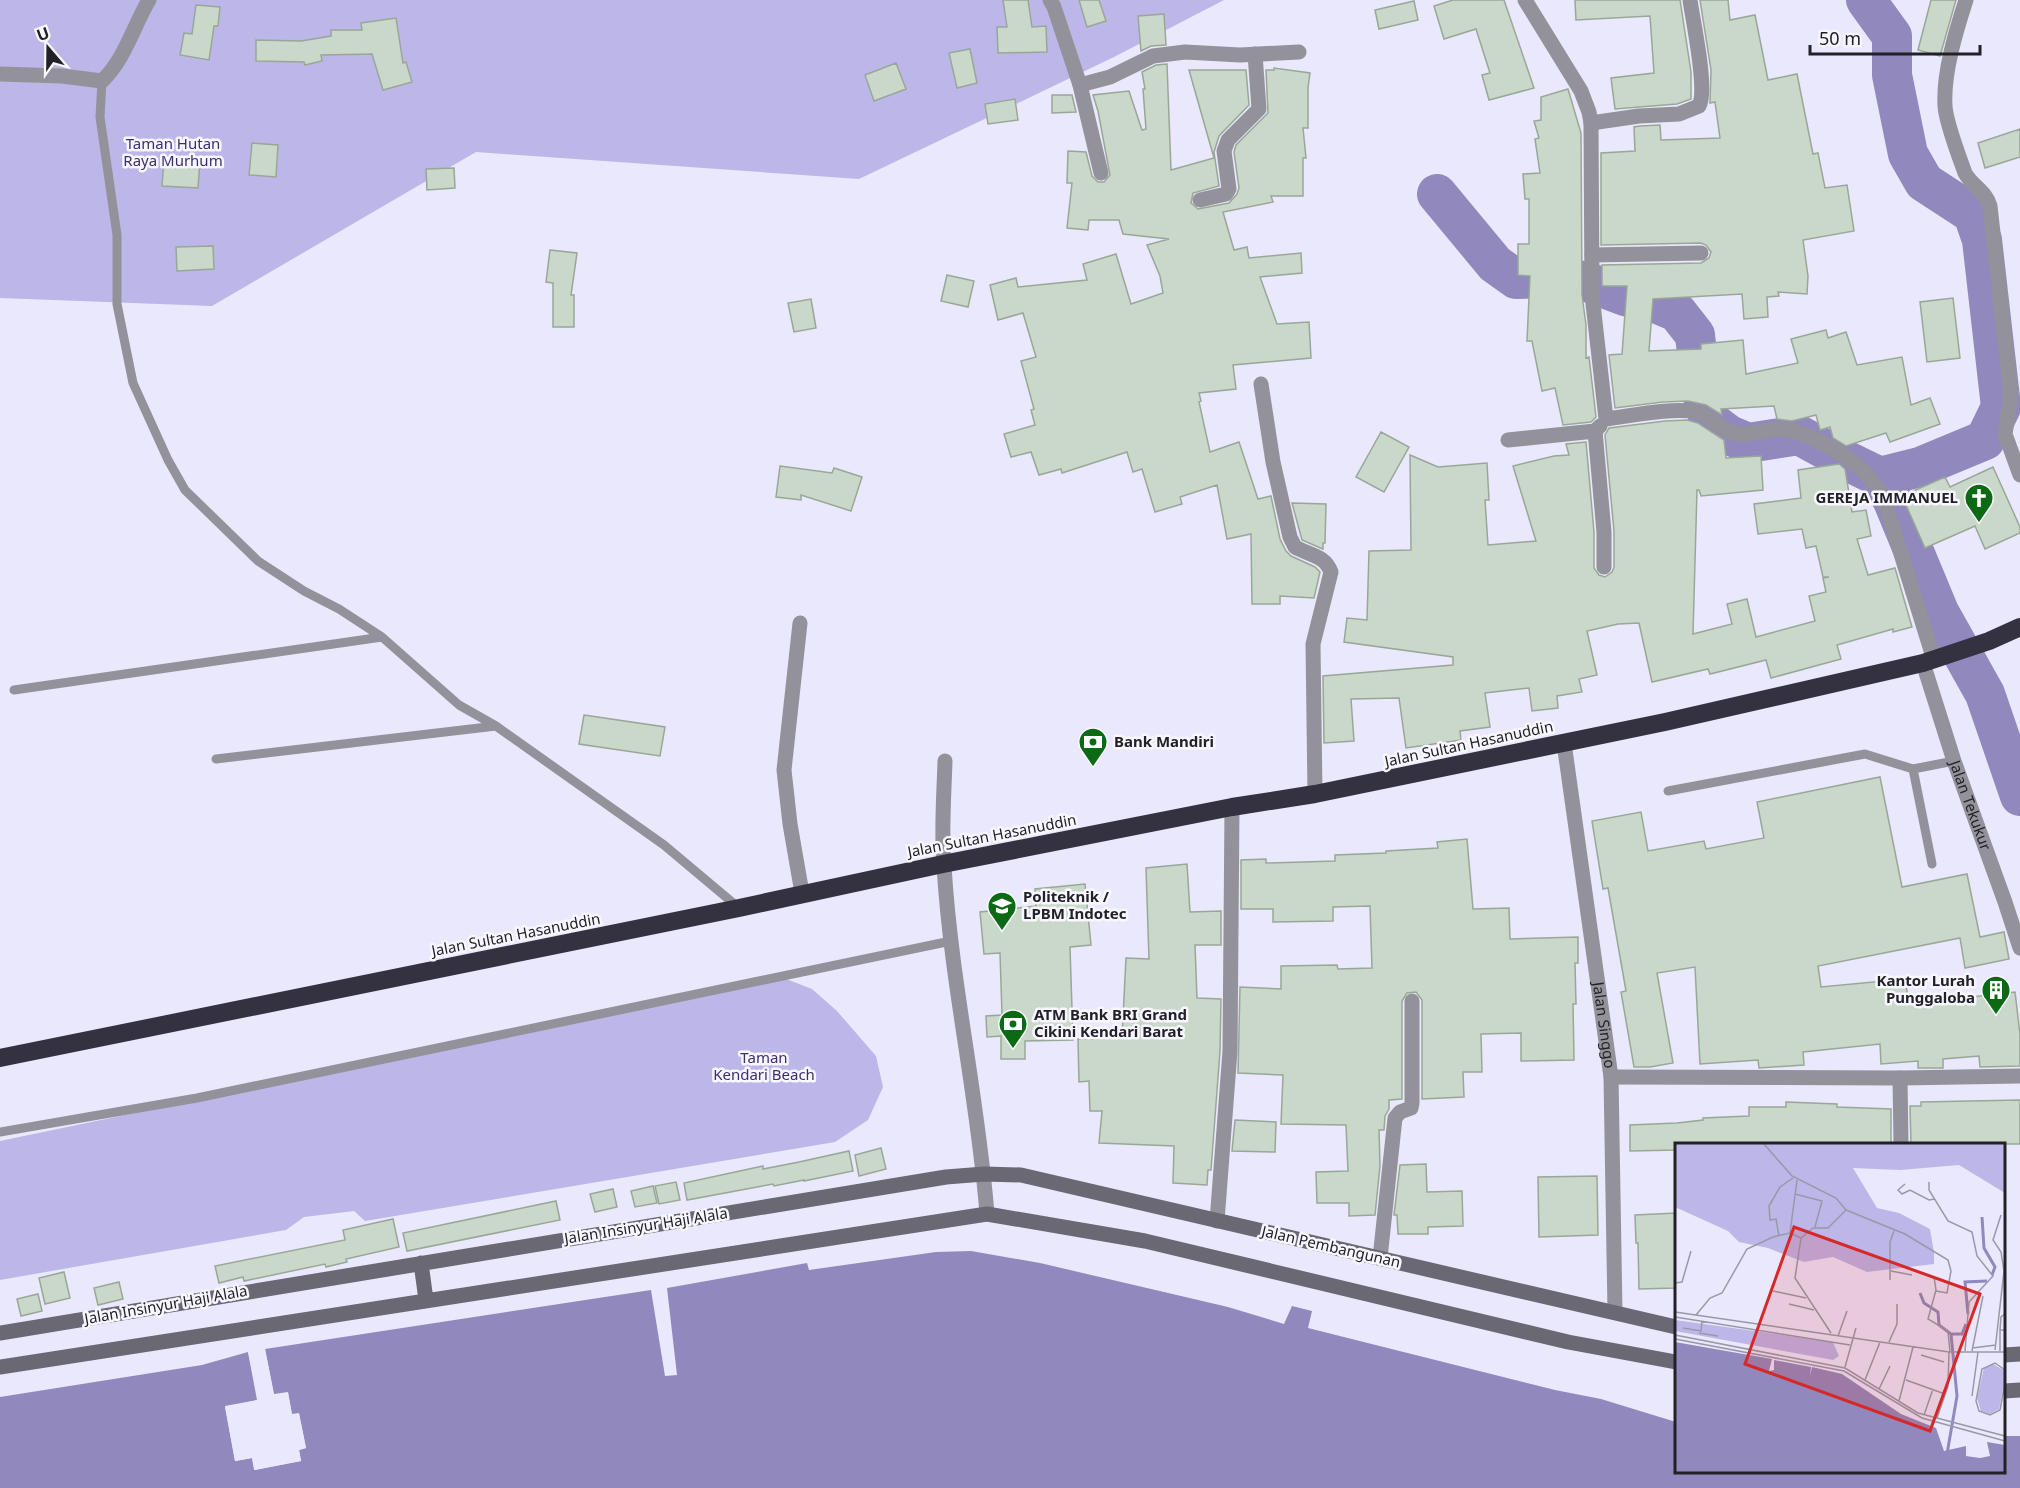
<svg xmlns="http://www.w3.org/2000/svg" width="2020" height="1488" viewBox="0 0 2020 1488" font-family="'Noto Sans',sans-serif">
<style>
.green{fill:#bdb6e8}
.water{fill:#9189bd}
.pier{fill:#eae8fc}
.lines{fill:none;stroke-linecap:round;stroke-linejoin:round}
.river{stroke:#9189bd;stroke-width:40}
.building{fill:#c9d8c8;stroke:#99a798;stroke-width:1.5}
.lane{stroke:#93929a;stroke-width:9}
.street{stroke:#93929a;stroke-width:15}
.secondary{stroke:#696873;stroke-width:15}
.highway{stroke:#343241;stroke-width:18}
.labels{text-anchor:middle;stroke-width:5;stroke-linejoin:round;paint-order:stroke}
.park-label{font-size:15px;fill:#3d2e6e;stroke:#f8f7ff}
.poi-label{font-size:15px;font-weight:bold;fill:#222128;stroke:#f8f7ff;text-anchor:start}
.street-label{font-size:15px;fill:#222128;stroke:#f8f7ff}
.inset-river{fill:none;stroke:#9189bd;stroke-width:3}
.inset-road{fill:none;stroke:#9a98a7;stroke-width:1.5}
.view{fill:#d62828;fill-opacity:0.15;stroke:#d62828;stroke-width:3}
.inset-edge{fill:none;stroke:#222128;stroke-width:3}
</style>
<rect width="100%" height="100%" fill="#eae8fc"/>
<path class="green" d="M0,0H1224L1114,57L859,179L476,152L212,306L0,298Z
M776,975L812,989L837,1011L876,1056L883,1087L868,1120L835,1142L365,1221L354,1211L304,1217L286,1230L0,1280V1141L477,1042Z"/>
<path class="water" d="M971,1251L1040,1263L1228,1307L1284,1324L1292,1306L1312,1311L1308,1328L1555,1390L1601,1399L1676,1422V1472H2004V1436H2020V1488H0V1397L202,1365L248,1352L258,1400L225,1407L235,1461L252,1458L255,1470L301,1461L299,1450L306,1448L299,1414L292,1415L288,1393L274,1395L265,1349L651,1290L665,1376L677,1375L667,1288L807,1263L809,1270L936,1252Z"/>
<path class="pier" d="M265,1349L274,1394L288,1392L292,1414L299,1413L306,1448L299,1450L301,1461L254,1470L252,1458L235,1461L225,1406L257,1400L248,1352H251L261,1401L258,1403L228,1409L237,1458L253,1455L257,1467L297,1459L296,1449L302,1446L297,1417L290,1416L286,1396L274,1398L271,1396L262,1350Z"/>
<g class="lines">
<path class="river" d="M1866,0L1892,36V75L1908,154L1924,182L1973,214L1982,240L2001,407L1985,440L1920,467L1880,477
M1437,194L1495,264L1516,279L1559,278L1585,281L1625,296L1658,304L1677,312L1695,335L1701,390L1709,420L1729,435L1748,443L1799,435L1841,458L1880,477L1893,501L1939,612L1985,694L2020,796"/>
</g>
<path class="building" d="M1003,0H1028L1032,27L1046,26L1047,52L998,53L997,27H1007Z
M1079,0H1099L1106,21L1087,27Z
M1453,0H1504L1534,88L1489,100L1482,75L1490,73L1476,29L1444,39L1434,6Z
M1575,0H1680L1691,72V99L1677,104L1615,109L1611,78L1654,73L1650,16L1576,20Z
M1700,0H1728L1730,20L1755,15L1768,80L1797,74L1813,154L1818,153L1825,188L1847,185L1854,231L1803,240L1808,276L1807,294L1778,292L1779,296L1767,297L1768,317L1744,319L1742,294L1653,299L1649,351L1701,349V344L1743,340L1746,374L1798,363L1791,339L1826,330L1828,338L1846,332L1857,365L1902,357L1911,405L1930,398L1940,424L1890,442L1886,433L1846,446L1833,438L1830,427L1820,430L1816,415L1792,421L1777,419L1774,406L1721,409L1722,415L1706,405L1688,401L1663,402L1615,408L1609,355L1622,354L1627,286H1602V265L1701,263L1709,258L1711,252L1706,245L1701,243L1601,245V153L1635,151L1634,127L1640,126L1660,125L1661,140L1720,138L1715,102L1710,103L1711,70Z
M1931,0H1956L1940,56L1918,50Z
M1414,1L1418,20L1379,29L1375,10Z
M196,5L220,7L218,26H214L209,60L180,55L184,33L192,34Z
M1164,14L1166,45L1151,46L1141,51L1138,16Z
M396,18L403,63L406,62L412,82L383,90L372,54L321,55L322,61L305,65L304,62L256,61V40L301,41L331,36V30H362L361,23Z
M970,49L977,83L957,88L949,53Z
M896,63L906,89L874,101L865,75Z
M1167,64L1171,170L1214,158L1189,70H1246L1249,105L1219,136L1214,152L1219,186L1193,193L1191,203L1198,209L1229,203L1237,194L1239,188L1234,152L1236,145L1268,113L1266,70H1274V68L1310,73L1308,88V128H1303L1306,158H1303V196H1271L1273,202L1223,212L1234,250L1247,247L1249,258L1301,253L1302,273L1260,277L1277,324L1309,322L1311,358L1233,365L1236,389L1199,393L1201,401L1199,402L1210,452L1239,442L1258,499L1271,496L1280,539L1286,551L1291,556L1315,567L1320,572L1314,598L1280,596V604H1252L1251,534L1227,539L1217,485L1180,497L1182,504L1155,512L1142,469L1133,472L1127,452L1062,473L1061,469L1039,475L1031,452L1011,457L1004,434L1035,425L1031,410L1034,409L1021,361L1036,357L1023,313L998,320L990,285L1016,278L1018,287L1087,280L1083,264L1116,254L1131,304L1163,293L1160,276L1147,245L1169,239L1123,234L1119,220H1089L1088,230L1067,228L1072,183H1067L1068,151L1086,152L1092,176L1098,182H1104L1110,175L1098,111L1093,95L1129,91L1142,130L1146,129L1143,89H1145L1142,72L1156,65Z
M1568,89L1581,133L1582,295L1586,325V358L1589,357L1596,417L1591,422L1563,425L1555,388L1542,391L1532,341H1527L1530,276L1518,275V244H1529V199H1525L1523,174L1540,173L1535,139L1539,138L1534,121L1541,120V97Z
M1052,95H1072L1076,112L1052,113Z
M1015,99L1018,120L988,124L985,104Z
M2020,129V157L1985,168L1978,143Z
M252,143L278,145L276,177L249,175Z
M164,159L200,161L198,188L162,186Z
M454,168L455,188L427,190L426,169Z
M213,246L214,269L177,271L176,247Z
M550,250L577,253L571,295H574V327H553V283L546,282Z
M947,275L974,281L968,307L941,301Z
M1953,298L1960,358L1927,362L1920,302Z
M811,299L816,328L794,332L788,303Z
M1687,420L1698,423L1724,440L1726,458L1761,456L1763,490L1701,496L1699,490H1697L1693,634L1732,624L1727,604L1747,599L1756,637L1815,621L1809,596L1826,592L1823,578L1829,577H1823L1816,546L1806,548L1802,529L1758,534L1754,504L1801,498L1798,470L1839,464L1845,469L1852,512L1866,510L1871,536L1857,539L1868,575L1895,568L1912,627L1893,632V629L1837,645L1841,659L1771,678L1766,660L1710,674L1708,669L1652,682L1639,623L1618,624L1587,631L1597,675L1579,679L1582,692L1557,696L1558,708L1532,711L1529,688L1485,693L1490,727L1460,731L1461,740L1406,748L1399,698L1351,699L1354,741L1324,743L1323,676L1453,665V657L1344,642L1347,618L1367,620L1369,551L1411,550L1410,455L1438,467L1487,463L1489,500H1485L1488,545L1536,541L1513,466L1554,456L1569,455L1566,444L1586,442L1594,532V568L1599,575L1605,577L1612,572L1614,567V531L1605,435L1609,428L1665,421Z
M1381,432L1409,447L1384,492L1356,477Z
M780,466L832,473L834,468L862,477L851,511L801,495V500L776,497Z
M1993,467L2020,527V533L1985,549L1975,526L1925,548L1902,496L1945,477L1950,487Z
M1292,503L1326,504L1325,543H1323V549L1302,540Z
M584,715L665,727L660,756L579,744Z
M1880,777L1902,887L1967,874L1980,937L2004,932L2009,959L1965,968L1960,938L1818,966L1821,987L1905,979L1909,1004L2015,992L2020,1034V1066L1980,1067L1979,1056L1943,1059V1068H1918V1061L1881,1064L1880,1044L1803,1052L1804,1065L1759,1068L1758,1060L1700,1064L1695,967L1657,973L1673,1063L1650,1067H1634L1621,992L1626,991L1608,888L1603,889L1592,821L1641,812L1648,851L1704,841L1706,849L1764,838L1757,802Z
M1467,839L1473,909L1509,908L1510,939L1578,937V963H1575L1576,1004H1573L1574,1060L1521,1061V1033L1481,1034L1482,1072H1463L1464,1097L1422,1099V1000L1416,992L1407,993L1402,1001V1099L1389,1100V1109L1385,1116L1384,1130H1379L1380,1166L1375,1215L1349,1216V1203H1317L1316,1172L1348,1171L1346,1125L1281,1124L1283,1075L1238,1073L1240,987L1281,989V966L1337,965L1338,969L1372,968L1370,906L1333,907V921L1273,922V909H1241V860L1266,859V863L1335,861V855L1386,853V851L1438,848L1437,842Z
M1187,864L1190,912L1221,911V945H1195L1197,998L1221,999L1220,1051L1211,1170H1208L1207,1185L1173,1183L1174,1146L1099,1143L1102,1111H1090L1089,1081L1079,1082L1078,1039L1122,1038L1126,958L1149,959L1146,868Z
M1085,884L1091,945L1070,947L1073,1040L1025,1041V1059H1001V1036L987,1037L986,1016L1002,1015L1000,953L984,954L980,912L1036,906L1035,889Z
M2020,1100V1144H1911L1910,1106H1921V1102Z
M1786,1102L1837,1104V1107L1891,1109V1144H1677V1150L1630,1151V1125L1677,1123L1703,1120V1118L1749,1116V1107H1786Z
M1235,1120L1276,1122L1275,1152L1232,1151Z
M881,1148L886,1169L859,1176L855,1155Z
M849,1151L853,1171L804,1181V1180L774,1186L773,1184L687,1200L684,1183L763,1166V1169L799,1162Z
M1426,1164L1427,1192L1462,1191L1463,1226L1428,1227V1234H1398L1397,1215H1394L1400,1165Z
M1597,1176L1598,1235L1539,1237L1538,1177Z
M676,1182L680,1200L659,1204L655,1186Z
M653,1186L657,1203L635,1207L631,1191Z
M613,1189L617,1207L595,1212L590,1194Z
M556,1201L560,1220L407,1251L403,1233Z
M1677,1213V1288L1639,1289L1638,1243H1636L1635,1215Z
M393,1219L399,1247L346,1259L347,1262L326,1267L325,1264L244,1281L243,1277L219,1283L215,1266L345,1240L343,1230Z
M64,1272L70,1298L45,1304L39,1278Z
M119,1282L123,1299L98,1305L94,1288Z
M38,1294L42,1311L21,1316L17,1299Z"/>
<g class="lines">
<path class="lane" d="M102,81L100,117L117,235V304L133,383L168,460L185,490L258,561L304,591L339,609L382,637L459,705L496,726L664,845L739,908
M14,690L382,637
M216,759L496,726
M1668,791L1865,754L1913,769
M1932,864L1913,769L1954,761
M0,1132L197,1098L951,941"/>
<g class="street">
<path d="M1050,0L1054,7L1080,85L1101,173"/>
<path d="M1525,0L1581,91L1589,112L1591,123L1592,295L1606,419C1631,416 1673,407 1697,412C1711,416 1722,432 1737,434C1752,436 1767,428 1782,429C1810,432 1851,457 1869,477C1874,483 1878,490 1883,496L1934,660"/>
<path d="M1966,0C1956,31 1943,73 1945,106C1946,123 1959,156 1965,173C1972,186 1986,191 1990,206L2010,385V402L2005,434L2020,475"/>
<path d="M0,74L62,76L102,81C125,59 133,27 149,0"/>
<path d="M1080,85L1110,77L1153,56L1185,52L1240,55L1299,52"/>
<path d="M1591,123L1639,116L1679,114L1699,106C1708,89 1693,22 1690,0"/>
<path d="M1200,200L1226,194L1229,189L1224,151L1228,140L1259,109L1255,54"/>
<path d="M1592,255L1701,253"/>
<path d="M1261,384L1273,462L1290,537L1295,547C1309,555 1325,555 1331,572L1313,644L1315,794"/>
<path d="M1595,431L1604,532V567"/>
<path d="M1508,440L1595,431L1600,426"/>
<path d="M800,623L784,770L790,824L802,893"/>
<path id="s1" d="M1923,663L1954,761L2005,902L2020,948"/>
<path id="s2" d="M1564,743L1611,1077L1615,1312"/>
<path d="M945,761C944,795 941,831 944,866C951,983 978,1097 987,1214"/>
<path d="M1611,1077L1900,1078L2020,1076"/>
<path d="M1900,1078L1901,1144"/>
<path d="M1217,1221L1230,1051L1232,807"/>
<path d="M1380,1258L1395,1118L1400,1112L1411,1108L1412,1103V1001"/>
</g>
<path class="secondary" d="M421,1263L426,1300
M0,1333L946,1177L984,1174L1021,1175L1676,1327
M2004,1355L2020,1354
M0,1367L987,1214L1145,1241L1568,1342L1676,1362
M2004,1391L2020,1390"/>
<path class="highway" d="M0,1058L739,908L943,864L1232,807L1315,794L1665,722L1923,663L1989,641L2020,627"/>
</g>
<defs>
<g id="church-pin" transform="scale(1.5)"><path d="M0 17L-7.5 6A9.5 9.5 0 1 1 7.5 6Z" fill="#0c6a14" stroke="#f8f7ff"/><path d="M-1.2-6h2.4v3.5h3.3v2.4h-3.3V6h-2.4V-.1h-3.3v-2.4h3.3Z" fill="#fff"/></g>
<g id="bank-pin" transform="scale(1.5)"><path d="M0 17L-7.5 6A9.5 9.5 0 1 1 7.5 6Z" fill="#0c6a14" stroke="#f8f7ff"/><path d="M-6-4H6V4H-6ZM0-2.3a2.3 2.3 0 1 0 0 4.6a2.3 2.3 0 1 0 0-4.6Z" fill="#fff"/></g>
<g id="university-pin" transform="scale(1.5)"><path d="M0 17L-7.5 6A9.5 9.5 0 1 1 7.5 6Z" fill="#0c6a14" stroke="#f8f7ff"/><path d="M0-5L7-2L0 1L-7-2ZM-4 1L0 2.5L4 1V4Q0 6-4 4Z" fill="#fff"/></g>
<g id="building-pin" transform="scale(1.5)"><path d="M0 17L-7.5 6A9.5 9.5 0 1 1 7.5 6Z" fill="#0c6a14" stroke="#f8f7ff"/><path d="M-4-6H4V6H1V3H-1V6H-4ZM-2.5-4.3h1.7v1.8h-1.7ZM.8-4.3h1.7v1.8H.8ZM-2.5-1h1.7V.8h-1.7ZM.8-1h1.7V.8H.8Z" fill="#fff"/></g>
</defs>
<g fill-rule="evenodd">
<use href="#church-pin" x="1979" y="498"/>
<use href="#bank-pin" x="1093" y="742"/>
<use href="#university-pin" x="1002" y="906"/>
<use href="#building-pin" x="1996" y="990"/>
<use href="#bank-pin" x="1013" y="1024"/>
</g>
<g class="labels">
<g class="park-label">
<text x="173" y="149">Taman Hutan<tspan x="173" dy="17">Raya Murhum</tspan></text>
<text x="764" y="1063">Taman<tspan x="764" dy="17">Kendari Beach</tspan></text>
</g>
<g class="poi-label">
<text x="1958" y="503" text-anchor="end">GEREJA IMMANUEL</text>
<text x="1114" y="747">Bank Mandiri</text>
<text x="1023" y="902">Politeknik /<tspan x="1023" dy="17">LPBM Indotec</tspan></text>
<text x="1975" y="986" text-anchor="end">Kantor Lurah<tspan x="1975" dy="17">Punggaloba</tspan></text>
<text x="1034" y="1020">ATM Bank BRI Grand<tspan x="1034" dy="17">Cikini Kendari Barat</tspan></text>
</g>
<g class="street-label">
<text transform="translate(1469 744) rotate(-12)" y="5">Jalan Sultan Hasanuddin</text>
<text dy="5" stroke="none"><textPath href="#s1" startOffset="150">Jalan Tekukur</textPath></text>
<text transform="translate(992 836) rotate(-11)" y="5">Jalan Sultan Hasanuddin</text>
<text transform="translate(516 935) rotate(-11)" y="5">Jalan Sultan Hasanuddin</text>
<text dy="5" stroke="none"><textPath href="#s2" startOffset="285">Jalan Singgo</textPath></text>
<text transform="translate(646 1226) rotate(-9)" y="5">Jalan Insinyur Haji Alala</text>
<text transform="translate(1331 1247) rotate(13)" y="5">Jalan Pembangunan</text>
<text transform="translate(166 1305) rotate(-10)" y="5">Jalan Insinyur Haji Alala</text>
</g>
</g>
<g transform="translate(1675 1143)">
<rect width="330" height="330" fill="#eae8fc"/>
<path d="M0,1H330V50L284,22L225,27L178,25L202,65L224,70L255,86L259,110V121L192,129L158,114L129,119L93,105L64,99L53,88L0,64ZM0,177L158,199L164,213L158,217L0,188ZM318,221L330,228V235L324,266L315,271L306,268L302,255L309,225Z" fill="#bdb6e8"/>
<path d="M0,199L97,216L94,228L99,227V217L136,224L135,233L137,224L167,231L226,271L261,285L269,308L291,303V313L305,315L315,313L312,299L330,302V329H0Z" fill="#9189bd"/>
<path class="inset-river" d="M307,74L309,105L320,124L317,132M245,150L249,160L263,169L264,182L276,191L282,253L272,311M293,171L290,139L312,138M276,191H287L291,181"/>
<path class="inset-road" d="M254,39V47L273,78L297,89L302,113L318,133L294,159L290,208M230,41L223,47L227,51L235,47L254,57L260,56M120,51L147,58L140,84M171,67L230,91L273,117L276,128L272,150L261,148M115,90L122,37M104,93L101,76L95,77L94,63L105,44L118,35M126,95L120,135L156,190M216,128L237,132M259,134L261,147L253,176L273,188L275,209M215,137V99L219,88M0,140L7,139L16,108M98,148L131,155M114,161L139,167M0,169L274,209H330M21,172L35,155L47,150L72,106L98,94L115,90L126,95L138,85H153L171,67L161,55L117,33L89,1M0,174L175,202M8,185L26,188L27,178M325,187L326,174L330,171M24,190L43,193M0,192L170,225L243,270L330,293M163,193L172,168M0,196L169,228L247,275L330,298M214,199L222,181V161M297,205L321,202M320,207L329,128L326,109L318,97L326,72M297,208L308,153M325,208V187H330M246,212L269,219M170,224L181,185M330,227L320,220L307,226L301,258L304,268L315,272L325,267L330,240M190,237L205,199M231,237L270,251M204,246L215,223M297,253L303,209M224,258L238,204M249,272L258,246M262,275L273,243L274,209"/>
<path class="view" d="M119,84L305,151L255,288L70,221Z"/>
<rect width="330" height="330" class="inset-edge"/>
</g>
<g transform="translate(48 48) rotate(340)" stroke="#f8f7ff" stroke-width="4.5" paint-order="stroke">
<path d="M0-4.5L10 22L0 15L-10 22Z" fill="#222128"/>
<text y="-9" font-size="16" font-weight="bold" text-anchor="middle" fill="#222128">U</text>
</g>
<path d="M1810 45v9h170v-9" fill="none" stroke="#222128" stroke-width="3"/>
<text x="1819" y="45" font-size="18" fill="#222128" stroke="#f8f7ff" stroke-width="4.5" paint-order="stroke">50 m</text>
</svg>
